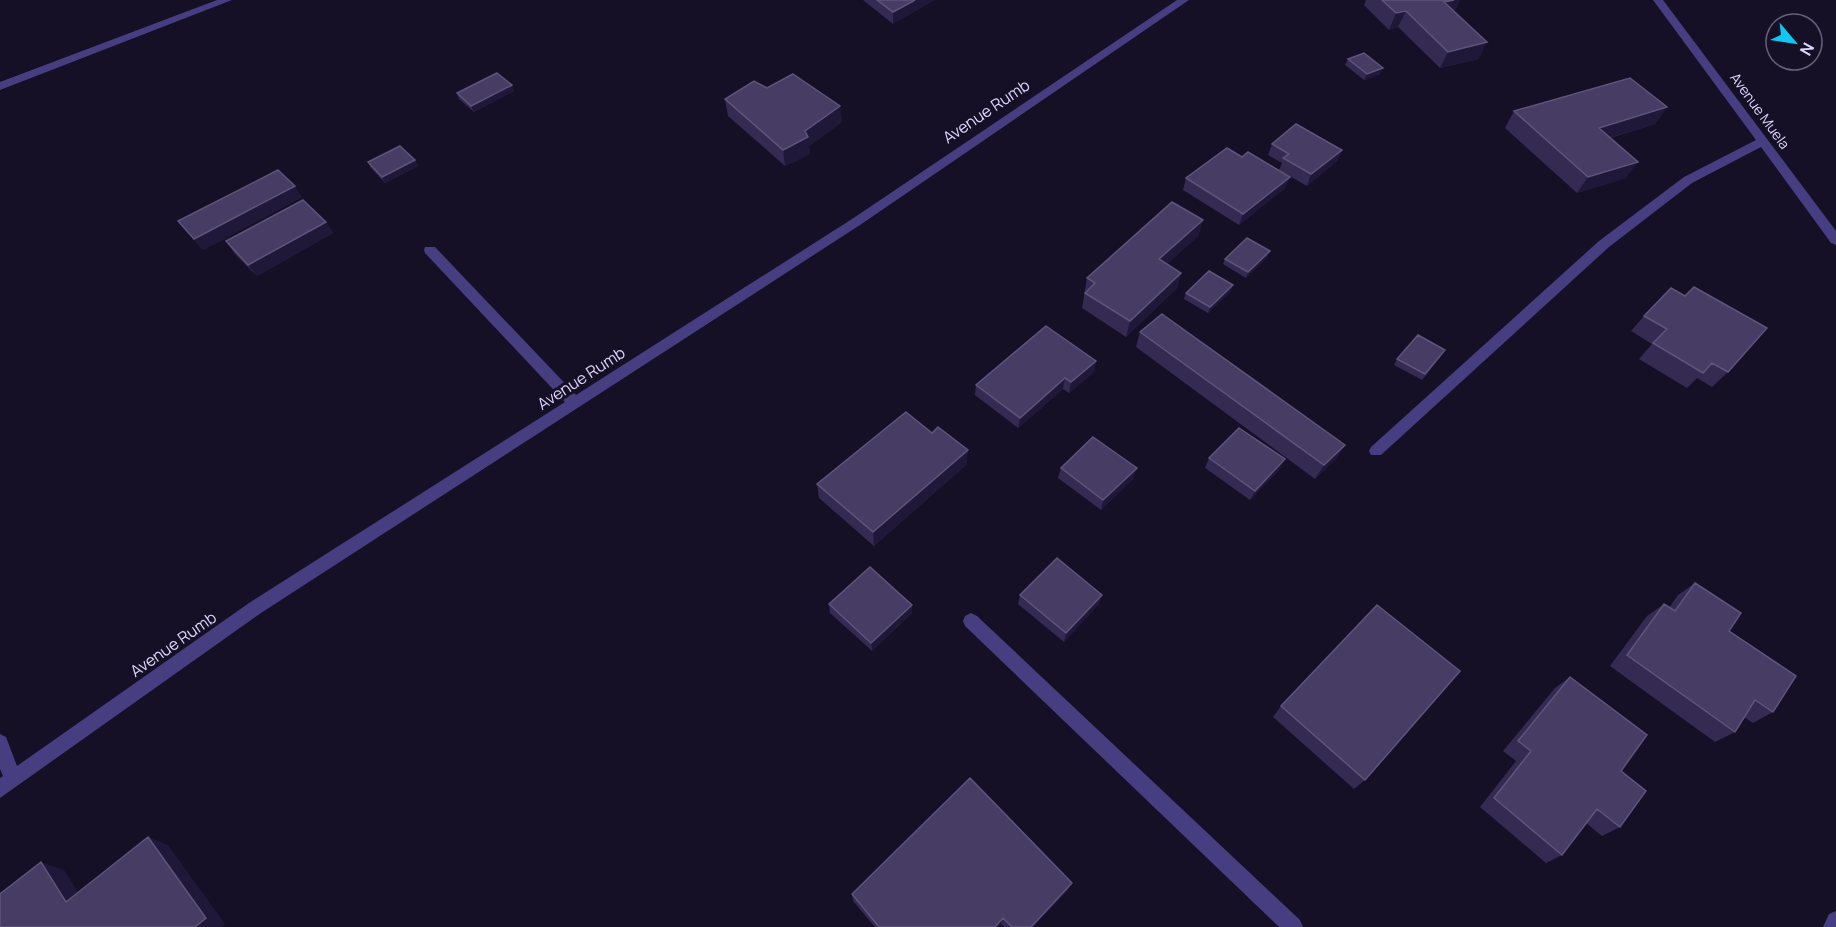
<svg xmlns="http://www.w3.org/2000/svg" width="1836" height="927" viewBox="0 0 1836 927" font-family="Manrope,sans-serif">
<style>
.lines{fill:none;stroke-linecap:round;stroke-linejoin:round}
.minor{fill:#463e81;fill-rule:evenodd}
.wall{fill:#352a52}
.shaded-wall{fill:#201838}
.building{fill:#473c64;stroke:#5f547c;stroke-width:1.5}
.labels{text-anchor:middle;stroke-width:6;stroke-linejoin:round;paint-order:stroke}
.far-street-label{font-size:14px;fill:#ded6fd;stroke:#151025}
.street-label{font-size:16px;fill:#ded6fd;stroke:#151025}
</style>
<rect width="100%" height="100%" fill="#151025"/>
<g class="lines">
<path class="minor" d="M217,0H232L0,90V82Z
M1177,0H1189L860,225L261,613L0,798V778L3,776L0,769V734L6,737L17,766L249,603L565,402L425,253L424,250L425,247H435L576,395L852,219Z
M1653,0H1663L1836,231V245L1831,243L1761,147L1692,183L1609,247L1381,455H1371L1369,451L1371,447L1599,241L1684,177L1756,140Z
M971,613L977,616L1300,920L1303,927H1279L965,626L963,621L965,616Z
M1836,911V927H1823L1829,914Z"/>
</g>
<path class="wall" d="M863,0H934L893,24Z
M1366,0H1460L1454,12L1479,59L1440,68L1398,27L1389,30L1364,5Z
M1348,59L1380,74L1364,80L1345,65Z
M514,91L474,112L459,99L457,93Z
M725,99L842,122L809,146L810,154L785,166L728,116Z
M1667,107L1655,124L1610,138L1626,178L1577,193L1505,128L1514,111Z
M1272,144L1342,150L1337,161L1307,186L1279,170L1282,163L1268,155Z
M1242,157L1290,177L1285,188L1239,225L1183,190L1186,178Z
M415,160L418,166L385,183L371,168L368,162Z
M302,197L203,250L178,221Z
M1203,220L1198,236L1167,264L1181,273L1177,288L1126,337L1082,308L1087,278Z
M326,222L333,233L257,276L234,253L226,241Z
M1268,256L1246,278L1223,264L1225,259Z
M1671,288L1728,372L1712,387L1697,378L1687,388L1639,359L1652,344L1631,331L1644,316Z
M1231,291L1208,313L1184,299L1186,293Z
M1140,332L1345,445L1336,459L1315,479L1136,347Z
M1441,356L1422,380L1394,365L1397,359Z
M1096,361L1094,372L1069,393L1063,389L1018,428L975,395L976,385Z
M1209,458L1280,469L1250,500L1205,468Z
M967,464L874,546L819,498L817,484Z
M1061,468L1134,478L1101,510L1058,478Z
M1695,583L1729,631L1773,712L1753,723L1744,717L1735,732L1715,742L1610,666L1647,616L1664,604L1669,608L1678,595Z
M1020,595L1099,604L1064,642L1018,604Z
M829,604L912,613L872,651L830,613Z
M1570,677L1621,771L1620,827L1602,836L1586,823L1562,855L1546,863L1480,807L1516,761L1503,751L1555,688Z
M1281,706L1365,780L1354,789L1273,717Z
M1068,890L1033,927H1004L1001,924L998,927H875L853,901L852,894Z"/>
<path class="shaded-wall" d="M915,0H934L893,24V12Z
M1454,0H1460L1453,15L1444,2Z
M1406,11L1398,27L1389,30L1396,13Z
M1487,42L1479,59L1440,68L1448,52Z
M1383,68L1380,74L1364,80L1367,74Z
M512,85L514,91L474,112L471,106Z
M840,106L842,122L809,146L810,154L785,166L783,150L805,131Z
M1667,107L1655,124L1588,144L1599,128Z
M1342,150L1337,161L1307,186L1311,174Z
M415,160L418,166L385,183L382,177Z
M1638,162L1626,178L1577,193L1588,177Z
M1290,177L1285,188L1239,225L1243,214Z
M295,186L302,197L203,250L194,239Z
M1203,220L1198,236L1155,275L1159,259Z
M326,222L333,233L257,276L248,265Z
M1270,251L1268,256L1246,278L1248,272Z
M1181,273L1177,288L1126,337L1130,321Z
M1233,285L1231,291L1208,313L1210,307Z
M1096,361L1094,372L1069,393L1071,382Z
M1065,378L1063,389L1018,428L1020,418Z
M1345,445L1336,459L1315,479L1324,465Z
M968,450L967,464L874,546L873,532Z
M1285,459L1280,469L1250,500L1255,491Z
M1137,468L1134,478L1101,510L1103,500Z
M1102,595L1099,604L1064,642L1066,633Z
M912,605V613L872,651L871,643Z
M148,837L168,845L225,924L222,927H195Z
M41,862L64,870L89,909L66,902Z
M1072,883L1068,890L1033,927H1031Z
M1003,918L1001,924L998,927H995Z"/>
<path class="building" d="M877,0H915L893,12Z
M1382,0H1454L1444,2L1487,42L1448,52L1406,11L1396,13Z
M1364,53L1383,68L1367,74L1348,59Z
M497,73L512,85L471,106L457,93Z
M793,74L840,106L805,131L808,137L783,150L725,99L754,81L767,88Z
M1630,78L1667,107L1599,128L1638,162L1588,177L1514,111Z
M1296,124L1342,150L1311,174L1283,158L1289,154L1272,144Z
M400,146L415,160L382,177L368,162Z
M1227,148L1242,157L1248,152L1290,177L1243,214L1186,178Z
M278,170L295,186L194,239L178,221Z
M303,200L326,222L248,265L226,241Z
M1172,202L1203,220L1159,259L1181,273L1130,321L1085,293L1095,283L1087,278Z
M1247,238L1270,251L1248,272L1225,259Z
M1209,271L1233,285L1210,307L1186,293Z
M1694,287L1767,328L1728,372L1712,363L1703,373L1653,343L1667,329L1644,316L1671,288L1685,296Z
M1162,314L1345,445L1324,465L1140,332Z
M1046,326L1096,361L1071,382L1065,378L1020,418L976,385Z
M1418,335L1445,350L1425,374L1397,359Z
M906,412L932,433L938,427L968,450L873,532L817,484Z
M1239,428L1285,459L1255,491L1209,458Z
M1093,437L1137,468L1103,500L1061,468Z
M1057,558L1102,595L1066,633L1020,595Z
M870,567L912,605L871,643L829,604Z
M1695,583L1741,613L1729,631L1796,676L1773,712L1755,700L1735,732L1627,655L1664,604L1675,611Z
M1377,605L1460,671L1365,780L1281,706Z
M1570,677L1647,735L1621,771L1646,791L1620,827L1597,809L1562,855L1494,798L1531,751L1518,741Z
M970,778L1072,883L1031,927H1012L1003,918L995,927H879L852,894Z
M148,837L206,918L195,927H0V894L41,862L66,902Z"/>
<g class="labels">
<g class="far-street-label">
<text transform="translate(1760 111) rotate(54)" y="5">Avenue Muela</text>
</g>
<g class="street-label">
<text transform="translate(986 111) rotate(-34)" y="6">Avenue Rumb</text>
<text transform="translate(581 378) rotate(-33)" y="6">Avenue Rumb</text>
<text transform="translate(173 644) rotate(-35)" y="6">Avenue Rumb</text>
</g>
</g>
<g transform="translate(1794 42) rotate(119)"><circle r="28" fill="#151025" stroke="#655f7b" stroke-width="1.5"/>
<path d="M0-4.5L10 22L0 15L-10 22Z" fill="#0ec8f1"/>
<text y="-9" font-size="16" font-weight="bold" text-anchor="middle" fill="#ded6fd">N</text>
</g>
</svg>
